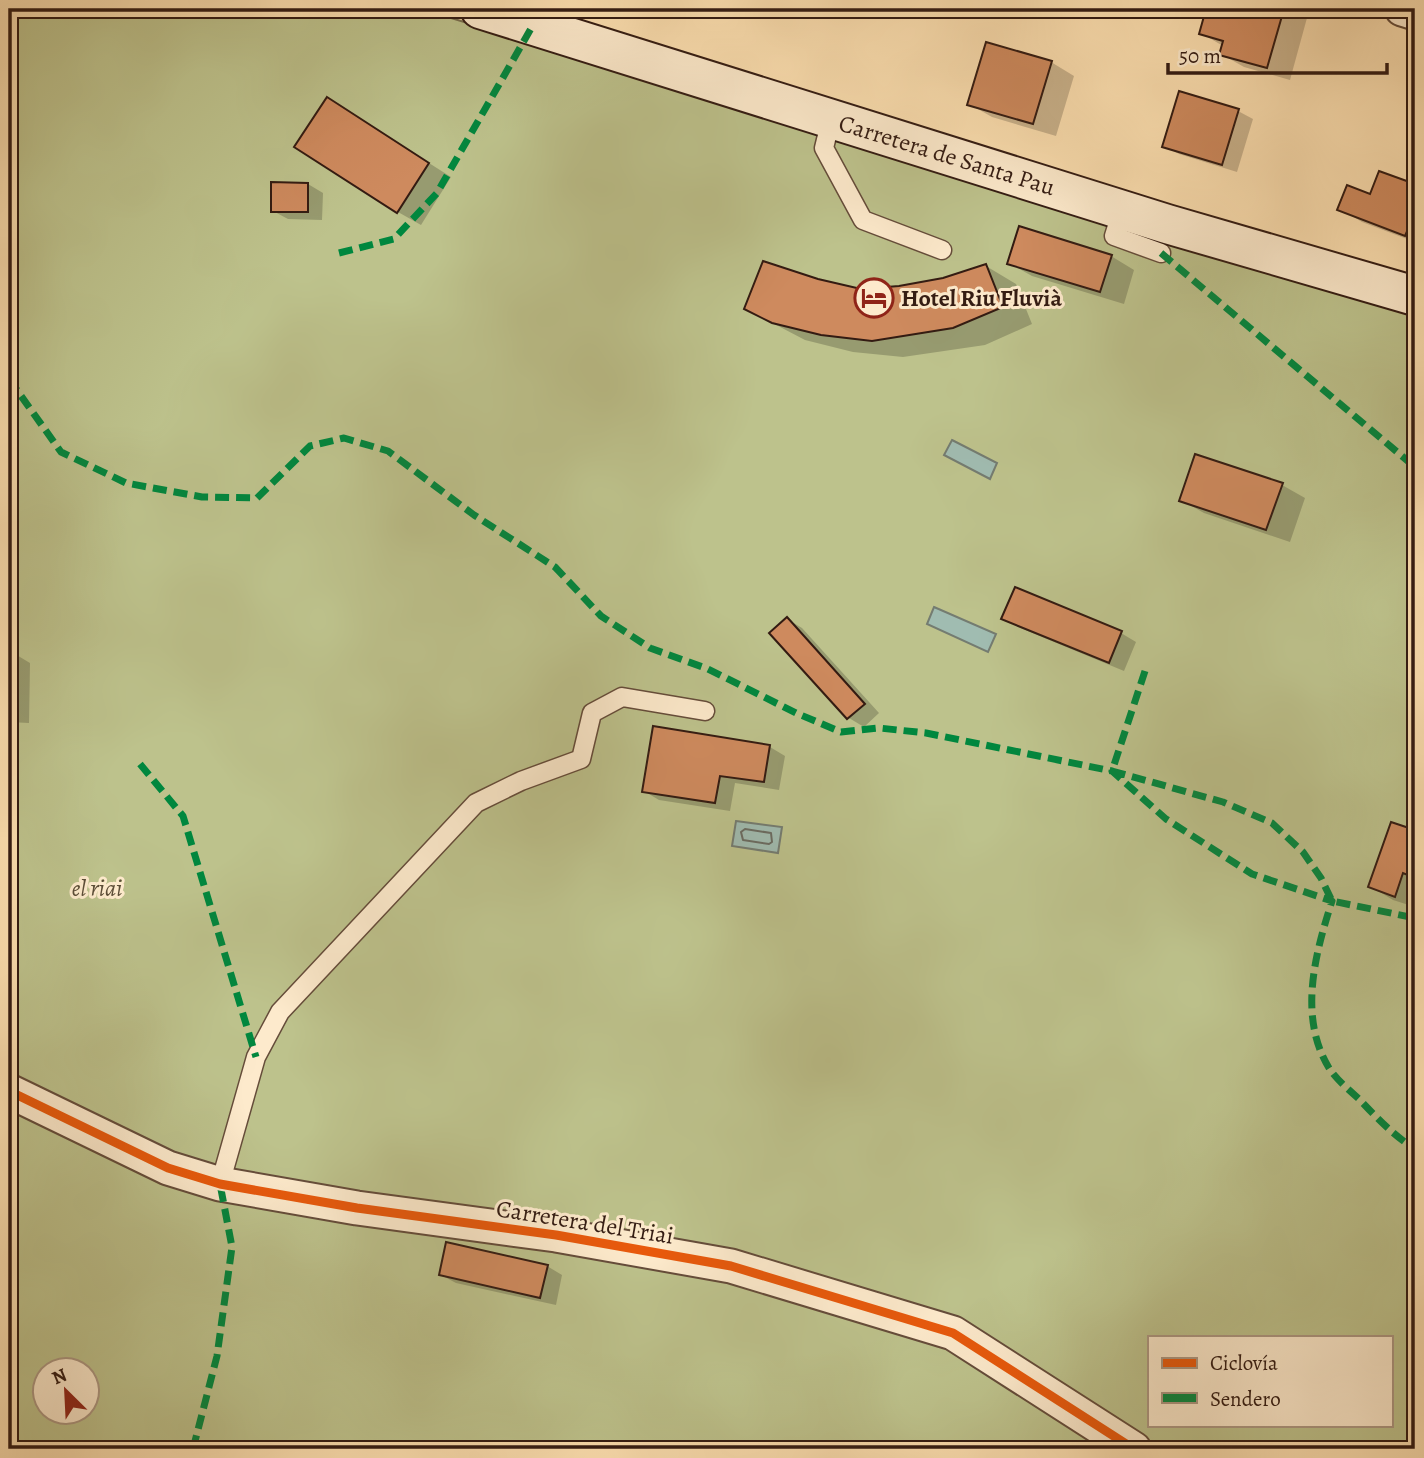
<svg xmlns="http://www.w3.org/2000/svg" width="1424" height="1458" viewBox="0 0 1424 1458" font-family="Alegreya,serif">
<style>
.green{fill:#bdc28c;stroke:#786e4f;stroke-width:2;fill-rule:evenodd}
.water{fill:#a0bcb1;stroke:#747c71;stroke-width:2}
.shadow{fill:#0003}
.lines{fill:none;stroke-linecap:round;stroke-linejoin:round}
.shore{stroke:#6a6c62;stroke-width:2}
.building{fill:#ce8a5e;stroke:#331b12;stroke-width:2}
.service-casing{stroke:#654c3a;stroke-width:21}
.minor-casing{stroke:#654c3a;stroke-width:37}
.secondary-casing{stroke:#331b12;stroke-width:42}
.service{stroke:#fdeacc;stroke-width:18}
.minor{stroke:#fdeacc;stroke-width:33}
.secondary{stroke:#fdeacc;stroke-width:38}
.quiet{stroke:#00873e;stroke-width:7;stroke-dasharray:14 7;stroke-linecap:butt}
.cycleway-casing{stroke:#fdeacc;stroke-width:13}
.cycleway{stroke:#e8590c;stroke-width:9}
.labels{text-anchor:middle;stroke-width:6;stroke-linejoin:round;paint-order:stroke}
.street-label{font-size:24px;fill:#331b12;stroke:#fdeacc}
.poi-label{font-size:24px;font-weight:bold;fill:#331b12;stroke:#fdeacc;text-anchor:start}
.park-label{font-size:24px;font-style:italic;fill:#5c4d37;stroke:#fdeacc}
</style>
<rect width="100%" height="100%" fill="#fcdfb0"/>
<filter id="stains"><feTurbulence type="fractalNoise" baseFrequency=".00286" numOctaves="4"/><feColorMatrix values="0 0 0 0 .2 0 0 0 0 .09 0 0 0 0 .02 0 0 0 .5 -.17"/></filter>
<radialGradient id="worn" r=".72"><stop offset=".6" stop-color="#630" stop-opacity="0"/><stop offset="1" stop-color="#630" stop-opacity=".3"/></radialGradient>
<path class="green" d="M9,9H422L1415,315V1449H9ZM1149,1337H1391V1425H1149ZM46,1370H88V1412H46Z"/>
<path class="water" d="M952,440L997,463L990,479L944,455Z
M934,607L996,634L988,652L927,624Z
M736,821L782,827L778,853L732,846Z"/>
<path class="shadow" d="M1208,9H1291L1307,18L1290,80L1244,67L1221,54L1223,46L1201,33Z
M1051,62L1074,76L1056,136L992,117L969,104Z
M1238,111L1253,119L1237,172L1179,154L1164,146Z
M350,113L451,177L421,225L398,212Z
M1380,173L1415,186V242L1362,222L1340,209L1371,197Z
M308,184L323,193L322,220L288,219L273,211Z
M1111,256L1134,270L1124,304L1032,276L1009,263Z
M986,266L1016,284L1032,324L985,345L903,357L853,352L805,340L746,309L818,281L861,291L900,288L943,280Z
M1282,485L1305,498L1290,542L1204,513L1181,500Z
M1003,618L1121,633L1136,642L1124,671L1018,627Z
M787,619L802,628L879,713L864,727L849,718L772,633Z
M9,654H15L30,663L29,723L9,722Z
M654,728L770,747L785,756L779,790L735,783L730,811L659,800L644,791Z
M1392,824L1415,832V907L1393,900L1370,886Z
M547,1266L562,1275L556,1305L456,1283L441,1275Z"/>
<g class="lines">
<path class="shore" d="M745,829L771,833L772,842L769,844L743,840L741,832Z"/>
</g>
<path class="building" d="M1206,9H1284L1267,68L1219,55L1223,41L1199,34Z
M986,42L1052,61L1033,124L967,105Z
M1179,91L1239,109L1222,165L1162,147Z
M327,97L429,163L397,213L294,147Z
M1379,171L1415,184V213L1405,236L1337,210L1347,185L1370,194Z
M271,182L308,183V212H271Z
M1019,226L1112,255L1100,292L1007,264Z
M763,261L818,279L861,289L899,286L943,278L986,264L1003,307L953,328L872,341L821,335L772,323L744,309Z
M1195,454L1283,483L1266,530L1179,501Z
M1015,587L1122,631L1109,663L1001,619Z
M787,617L865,704L847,719L769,633Z
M9,652L15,653V716L9,715Z
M653,726L770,745L764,782L720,776L715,803L642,792Z
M1391,822L1415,830V878L1403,873L1395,897L1368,887Z
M446,1242L548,1265L540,1298L439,1275Z"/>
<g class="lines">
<g class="service-casing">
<path id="service" d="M831,119L824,148L863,220L942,250
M1122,210L1114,236L1161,253
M220,1184L256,1057L280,1012L476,803L521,781L581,759L592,713L622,697L705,711"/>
</g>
<g class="minor-casing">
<path id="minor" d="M1402,9L1415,13
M9,1091L168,1168L220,1184L357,1208L556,1235L731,1266L953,1333L1134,1449"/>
</g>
<g class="secondary-casing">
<path id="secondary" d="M480,9L1167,224L1415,296"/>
</g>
<use href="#service" class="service"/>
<use href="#minor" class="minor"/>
<use href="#secondary" class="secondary"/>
<path class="quiet" d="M339,253L394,239L437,193L533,25
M1161,253L1415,467
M9,379L61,452L126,483L202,497L257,498L310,446L344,438L388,451L474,515L555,567L601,616L650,648L708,669L796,713L841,732L879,728L926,733L1112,771L1166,819L1252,874L1332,901C1315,954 1298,1017 1329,1068C1336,1079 1349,1090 1359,1099C1377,1118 1393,1135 1415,1149
M1145,671L1112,771L1223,802L1272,823L1303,852L1321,878L1332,901L1415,918
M140,764L183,816L256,1057
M193,1449L217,1356L232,1247L220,1184"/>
<g class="cycleway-casing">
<path id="cycleway" d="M9,1091L168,1168L220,1184L357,1208L556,1235L731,1266L953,1333L1134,1449"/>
</g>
<use href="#cycleway" class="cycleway"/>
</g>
<defs>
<g id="hotel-ring" transform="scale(2.0125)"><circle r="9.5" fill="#fdeacc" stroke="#8f2418" stroke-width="1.5"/><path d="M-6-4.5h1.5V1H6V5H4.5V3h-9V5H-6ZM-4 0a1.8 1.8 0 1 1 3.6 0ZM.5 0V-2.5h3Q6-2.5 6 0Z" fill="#8f2418"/></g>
</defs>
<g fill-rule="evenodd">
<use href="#hotel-ring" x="874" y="298"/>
</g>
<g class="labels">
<g class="street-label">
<text transform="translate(947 155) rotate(17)" y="8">Carretera de Santa Pau</text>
<text transform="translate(585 1222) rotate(9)" y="8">Carretera del Triai</text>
</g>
<g class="poi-label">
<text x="901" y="306">Hotel Riu Fluvià</text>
</g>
<g class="park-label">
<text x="97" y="896">el riai</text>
</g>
</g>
<rect width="1424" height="1458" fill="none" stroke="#fcdfb0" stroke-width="35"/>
<rect x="10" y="10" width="1403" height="1437" fill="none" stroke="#331b12" stroke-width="3.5"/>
<rect x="18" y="18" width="1389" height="1423" fill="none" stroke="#331b12" stroke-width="2"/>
<rect x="1148" y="1336" width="245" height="91" fill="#fdeacc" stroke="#ac9782" stroke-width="2"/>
<rect x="1162" y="1358" width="35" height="10" fill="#e8590c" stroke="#ac9782" stroke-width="2"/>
<text x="1210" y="1370" font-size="21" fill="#331b12">Ciclovía</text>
<rect x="1162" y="1393" width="35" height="10" fill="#00873e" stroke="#ac9782" stroke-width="2"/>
<text x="1210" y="1406" font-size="21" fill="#331b12">Sendero</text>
<g transform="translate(66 1391) rotate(336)"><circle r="33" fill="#fdeacc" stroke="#ac9782" stroke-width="2"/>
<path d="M0-5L12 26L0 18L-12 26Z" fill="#8f2418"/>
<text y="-10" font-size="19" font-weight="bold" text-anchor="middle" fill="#331b12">N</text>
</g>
<path d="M1168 63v10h219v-10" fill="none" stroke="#331b12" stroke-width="3.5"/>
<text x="1179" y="63" font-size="21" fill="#331b12" stroke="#fdeacc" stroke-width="5" paint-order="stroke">50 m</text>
<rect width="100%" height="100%" filter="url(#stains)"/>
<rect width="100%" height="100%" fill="url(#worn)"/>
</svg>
